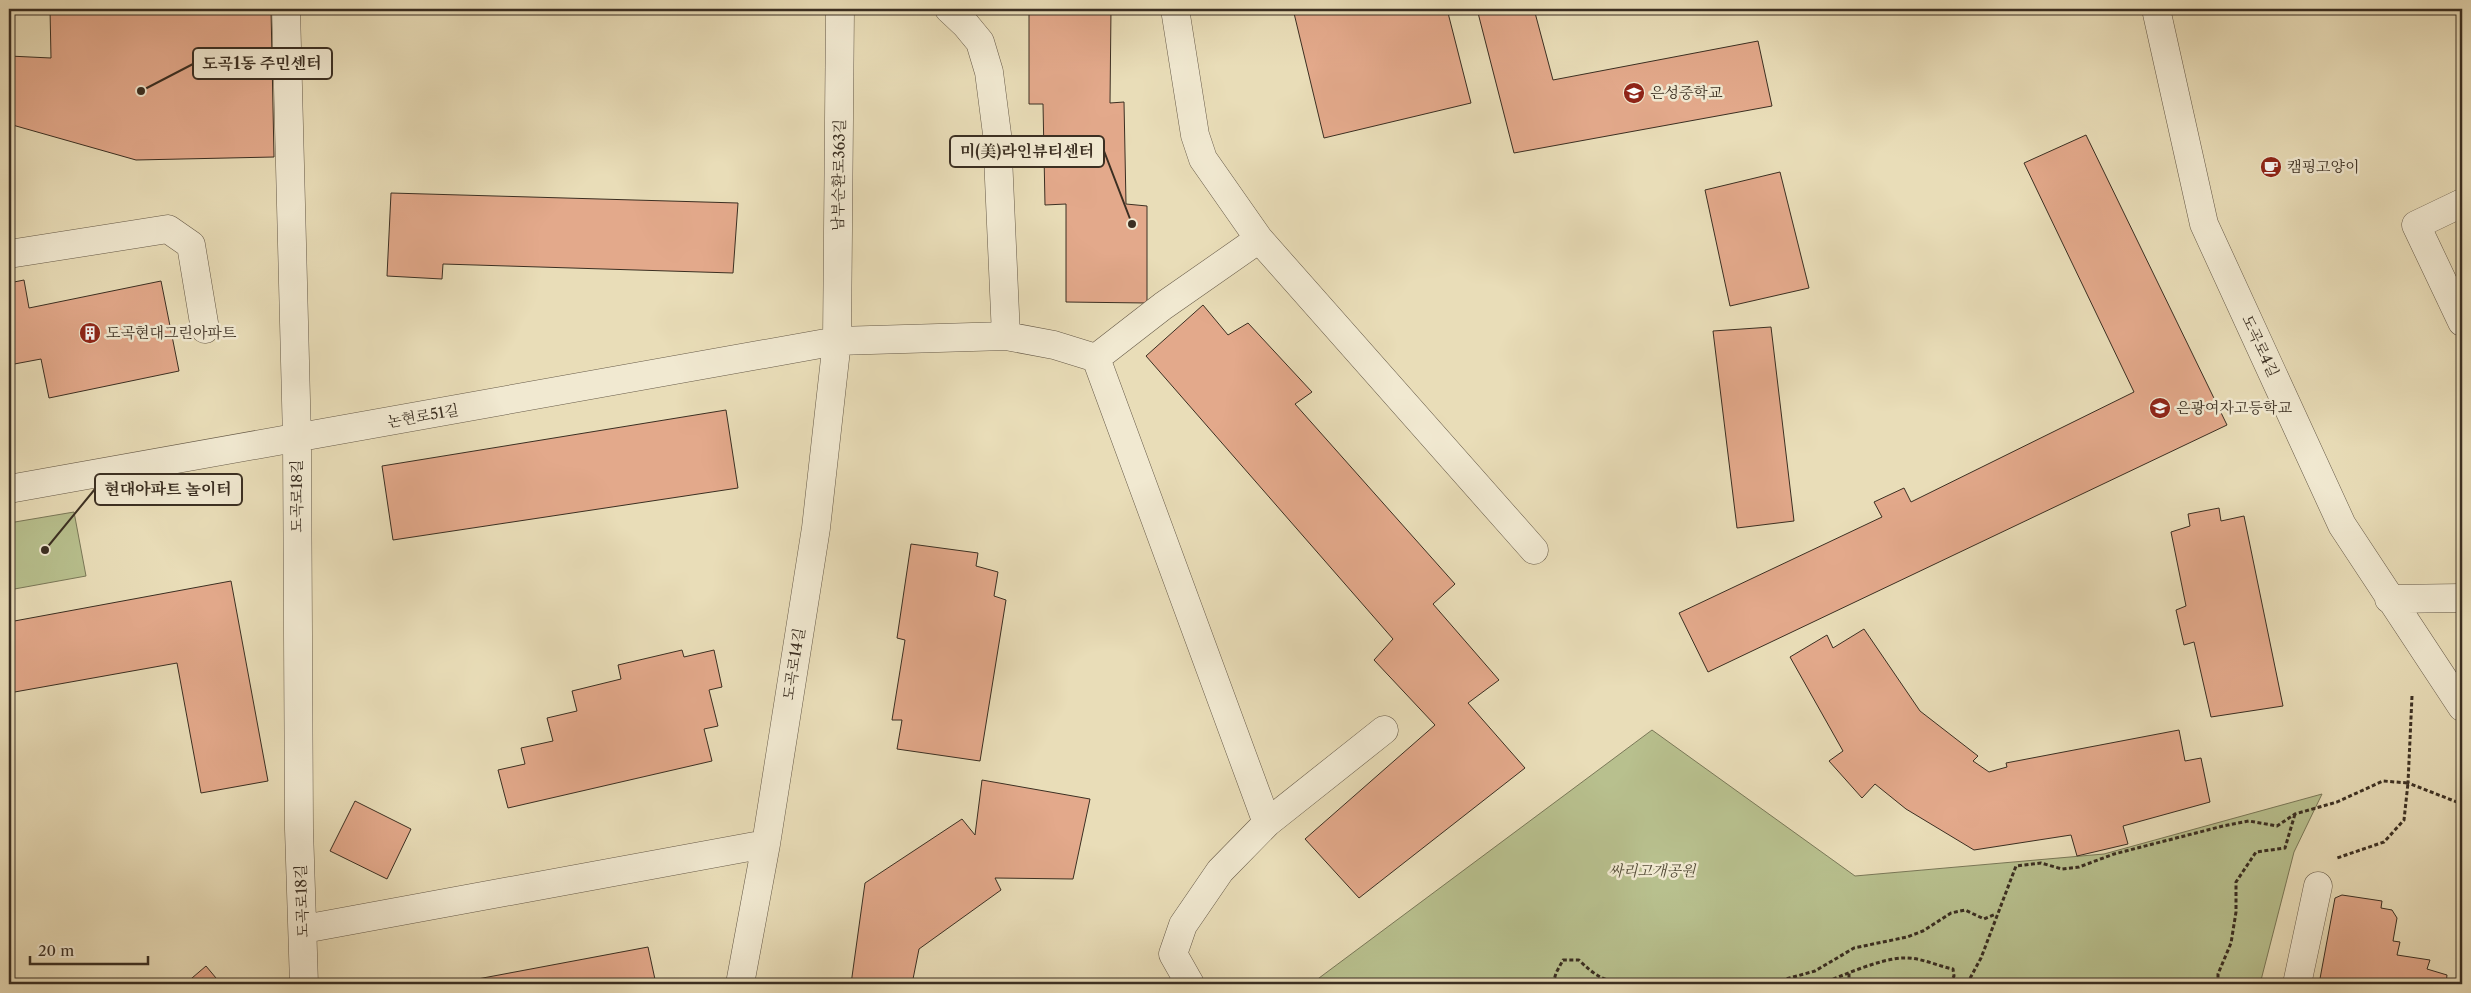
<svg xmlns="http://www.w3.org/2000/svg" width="2471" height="993" viewBox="0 0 2471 993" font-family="'Libre Caslon Text','Noto Serif KR',serif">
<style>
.green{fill:#b8c08e;stroke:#7a7858}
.building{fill:#e3a98b;stroke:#3b2f22}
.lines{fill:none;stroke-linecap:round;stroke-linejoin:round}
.minor-casing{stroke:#665a48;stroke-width:29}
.path{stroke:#3b2f22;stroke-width:3;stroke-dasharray:4 2.5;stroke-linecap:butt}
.minor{stroke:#f1e9d1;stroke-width:28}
.labels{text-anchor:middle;stroke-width:5;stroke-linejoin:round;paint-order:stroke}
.poi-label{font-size:15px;fill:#3b2f22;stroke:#f1e9d1;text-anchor:start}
.street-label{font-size:15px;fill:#3b2f22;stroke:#f1e9d1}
.park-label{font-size:15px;font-style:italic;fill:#544c38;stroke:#f1e9d1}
.leader{fill:none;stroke:#3b2f22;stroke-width:2}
.callout-dot{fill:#3b2f22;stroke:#f1e9d1;stroke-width:2}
.callout{fill:#f1e9d1;stroke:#3b2f22;stroke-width:2}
.callout-label{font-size:16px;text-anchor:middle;font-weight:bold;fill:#3b2f22}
</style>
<rect width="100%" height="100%" fill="#e9ddb8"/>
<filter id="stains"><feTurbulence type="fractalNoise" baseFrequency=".004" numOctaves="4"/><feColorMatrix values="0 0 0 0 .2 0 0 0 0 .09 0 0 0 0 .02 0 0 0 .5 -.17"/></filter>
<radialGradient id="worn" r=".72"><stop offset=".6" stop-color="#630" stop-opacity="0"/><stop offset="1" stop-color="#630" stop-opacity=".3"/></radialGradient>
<path class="green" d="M74,512L86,576L9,590V523Z
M1652,730L1855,876L2104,854L2322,794L2294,852L2260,984H1311Z"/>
<path class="building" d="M50,9H271L274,157L136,160L9,124V56L51,58Z
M1029,9H1111L1110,103L1124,102L1126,204L1147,206V303L1066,302V204L1045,205L1043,104H1029Z
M1293,9H1447L1471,103L1324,138Z
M1477,9H1534L1553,80L1758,41L1772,106L1514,153Z
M2086,135L2227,425L1708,672L1679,613L1882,517L1874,502L1904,488L1911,502L2134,392L2024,163Z
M1780,172L1809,288L1730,306L1705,190Z
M391,193L738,203L733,273L443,264L442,279L387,276Z
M24,280L29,308L161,281L179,371L49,398L41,359L9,365V283Z
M1203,305L1228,335L1248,323L1312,392L1295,404L1455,584L1433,604L1499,680L1468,703L1525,768L1359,898L1305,839L1435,725L1374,660L1393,639L1146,356Z
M1771,327L1794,521L1737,528L1713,331Z
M726,410L738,488L393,540L382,466Z
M2219,508L2221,521L2244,516L2283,706L2211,717L2194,642L2184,645L2176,610L2186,606L2171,532L2190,526L2188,514Z
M911,544L978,553L976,566L998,572L994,596L1006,600L980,761L897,749L902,720H892L905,640L897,638Z
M231,581L268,781L201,793L177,663L9,693V622Z
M1864,629L1920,711L1978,756L1973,761L1989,772L2007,767L2006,763L2179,730L2185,761L2201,758L2210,802L2123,826L2128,844L2077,856L2071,835L1974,850L1906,809L1875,784L1862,798L1829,761L1843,751L1790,657L1827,635L1833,648Z
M682,650L684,657L714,650L722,687L709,690L718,726L704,729L712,761L508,808L498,770L525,764L521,748L553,741L547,718L577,711L572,691L621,679L618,665Z
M982,780L1090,799L1073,879L995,878L1001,890L919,949L912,984H851L865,883L962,819L975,835Z
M355,801L411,829L387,879L330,851Z
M2342,895L2382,901L2381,908L2392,910L2397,918L2393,941L2400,942L2397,955L2430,960L2427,969L2447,975L2446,984H2319L2335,898Z
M648,947L656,984H451Z
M206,966L221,984H185Z"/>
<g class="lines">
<g class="minor-casing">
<path id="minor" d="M286,9L297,439L299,829L304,984
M949,9L966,25L980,42L989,72L997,134L1006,336
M1175,9L1195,135L1203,159L1259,239
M2156,9L2204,224L2342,525L2462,707
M2462,203L2416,225L2462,322
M9,254L168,229L191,245L205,329
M1096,358L1163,306L1259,239L1534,550
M9,489L837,341L1006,336L1054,345L1096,358L1267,823L1220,871L1183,925L1173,954L1190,984
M2389,599L2462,598
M1267,823L1384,730
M304,929L766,844
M740,984L766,844L816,528L837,341L840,9
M2297,984L2318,886"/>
</g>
<path class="path" d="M2412,696L2408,783L2462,804
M1553,984L1556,973L1563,960H1579C1593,974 1603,981 1623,984
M1768,984L1815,971L1854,948L1907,937L1923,931L1951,913L1965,910L1984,919L1996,914
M1821,984C1844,975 1879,959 1903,958C1920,957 1937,966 1953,969L1954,976L1950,984
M1849,984V973
M1967,984L1981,958L2016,866L2041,863L2062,869L2079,867L2114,854L2223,826L2249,821L2277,826L2295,814L2337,802L2383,781L2408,783L2404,820L2384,842L2337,858
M2218,984V974L2231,943L2236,912V882L2256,852L2285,848L2295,814"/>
<use href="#minor" class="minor"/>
</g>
<defs>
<g id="school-disc" transform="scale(1.125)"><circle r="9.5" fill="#8f2418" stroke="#f1e9d1"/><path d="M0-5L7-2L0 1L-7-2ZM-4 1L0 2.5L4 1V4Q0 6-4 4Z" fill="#fff"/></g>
<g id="cafe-disc" transform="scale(1.125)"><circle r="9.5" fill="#8f2418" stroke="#f1e9d1"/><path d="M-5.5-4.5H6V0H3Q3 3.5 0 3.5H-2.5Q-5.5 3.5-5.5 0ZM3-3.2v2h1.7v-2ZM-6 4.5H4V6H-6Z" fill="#fff"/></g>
<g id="building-disc" transform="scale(1.125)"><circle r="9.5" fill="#8f2418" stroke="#f1e9d1"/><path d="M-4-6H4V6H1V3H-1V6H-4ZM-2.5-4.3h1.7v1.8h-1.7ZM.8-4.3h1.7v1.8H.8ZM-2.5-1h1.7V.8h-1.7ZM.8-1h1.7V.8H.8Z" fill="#fff"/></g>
</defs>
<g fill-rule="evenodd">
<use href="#school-disc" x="1634" y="93"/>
<use href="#cafe-disc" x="2271" y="167"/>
<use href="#building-disc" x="90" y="333"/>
<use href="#school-disc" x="2160" y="408"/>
</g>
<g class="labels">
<g class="poi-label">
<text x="1650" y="98">은성중학교</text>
<text x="2287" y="172">캠핑고양이</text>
<text x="106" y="338">도곡현대그린아파트</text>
<text x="2176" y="413">은광여자고등학교</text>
</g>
<g class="street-label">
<text transform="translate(839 175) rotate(-89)" y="5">남부순환로363길</text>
<text transform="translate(2260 346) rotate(65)" y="5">도곡로4길</text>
<text transform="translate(423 416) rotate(-10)" y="5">논현로51길</text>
<text transform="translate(297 496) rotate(-90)" y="5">도곡로18길</text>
<text transform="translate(794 664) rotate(-81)" y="5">도곡로14길</text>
<text transform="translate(302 901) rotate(-92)" y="5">도곡로18길</text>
</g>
<g class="park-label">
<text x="1652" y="876">싸리고개공원</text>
</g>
</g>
<path class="leader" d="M141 91L193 64M1132 224L1104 151M45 550L95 489"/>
<g class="callout-dot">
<circle cx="141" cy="91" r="5"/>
<circle cx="1132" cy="224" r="5"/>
<circle cx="45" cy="550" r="5"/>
</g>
<g class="callout">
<rect x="193" y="48" width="139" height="31" rx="5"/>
<rect x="950" y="136" width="154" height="31" rx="5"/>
<rect x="95" y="474" width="147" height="31" rx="5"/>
</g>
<g class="callout-label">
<text x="262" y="69">도곡1동 주민센터</text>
<text x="1027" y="157">미(美)라인뷰티센터</text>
<text x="168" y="495">현대아파트 놀이터</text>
</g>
<rect width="2471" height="993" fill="none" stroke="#e9ddb8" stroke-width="30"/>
<rect x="10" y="10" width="2451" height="973" fill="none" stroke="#3b2f22" stroke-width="2.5"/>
<rect x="15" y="15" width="2441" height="963" fill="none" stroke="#3b2f22"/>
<path d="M30 956v8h118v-8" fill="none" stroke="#3b2f22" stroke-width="2.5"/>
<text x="38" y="956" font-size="15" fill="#3b2f22" stroke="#f1e9d1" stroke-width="4" paint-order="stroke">20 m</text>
<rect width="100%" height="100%" filter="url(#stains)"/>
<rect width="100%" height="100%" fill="url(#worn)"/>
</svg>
